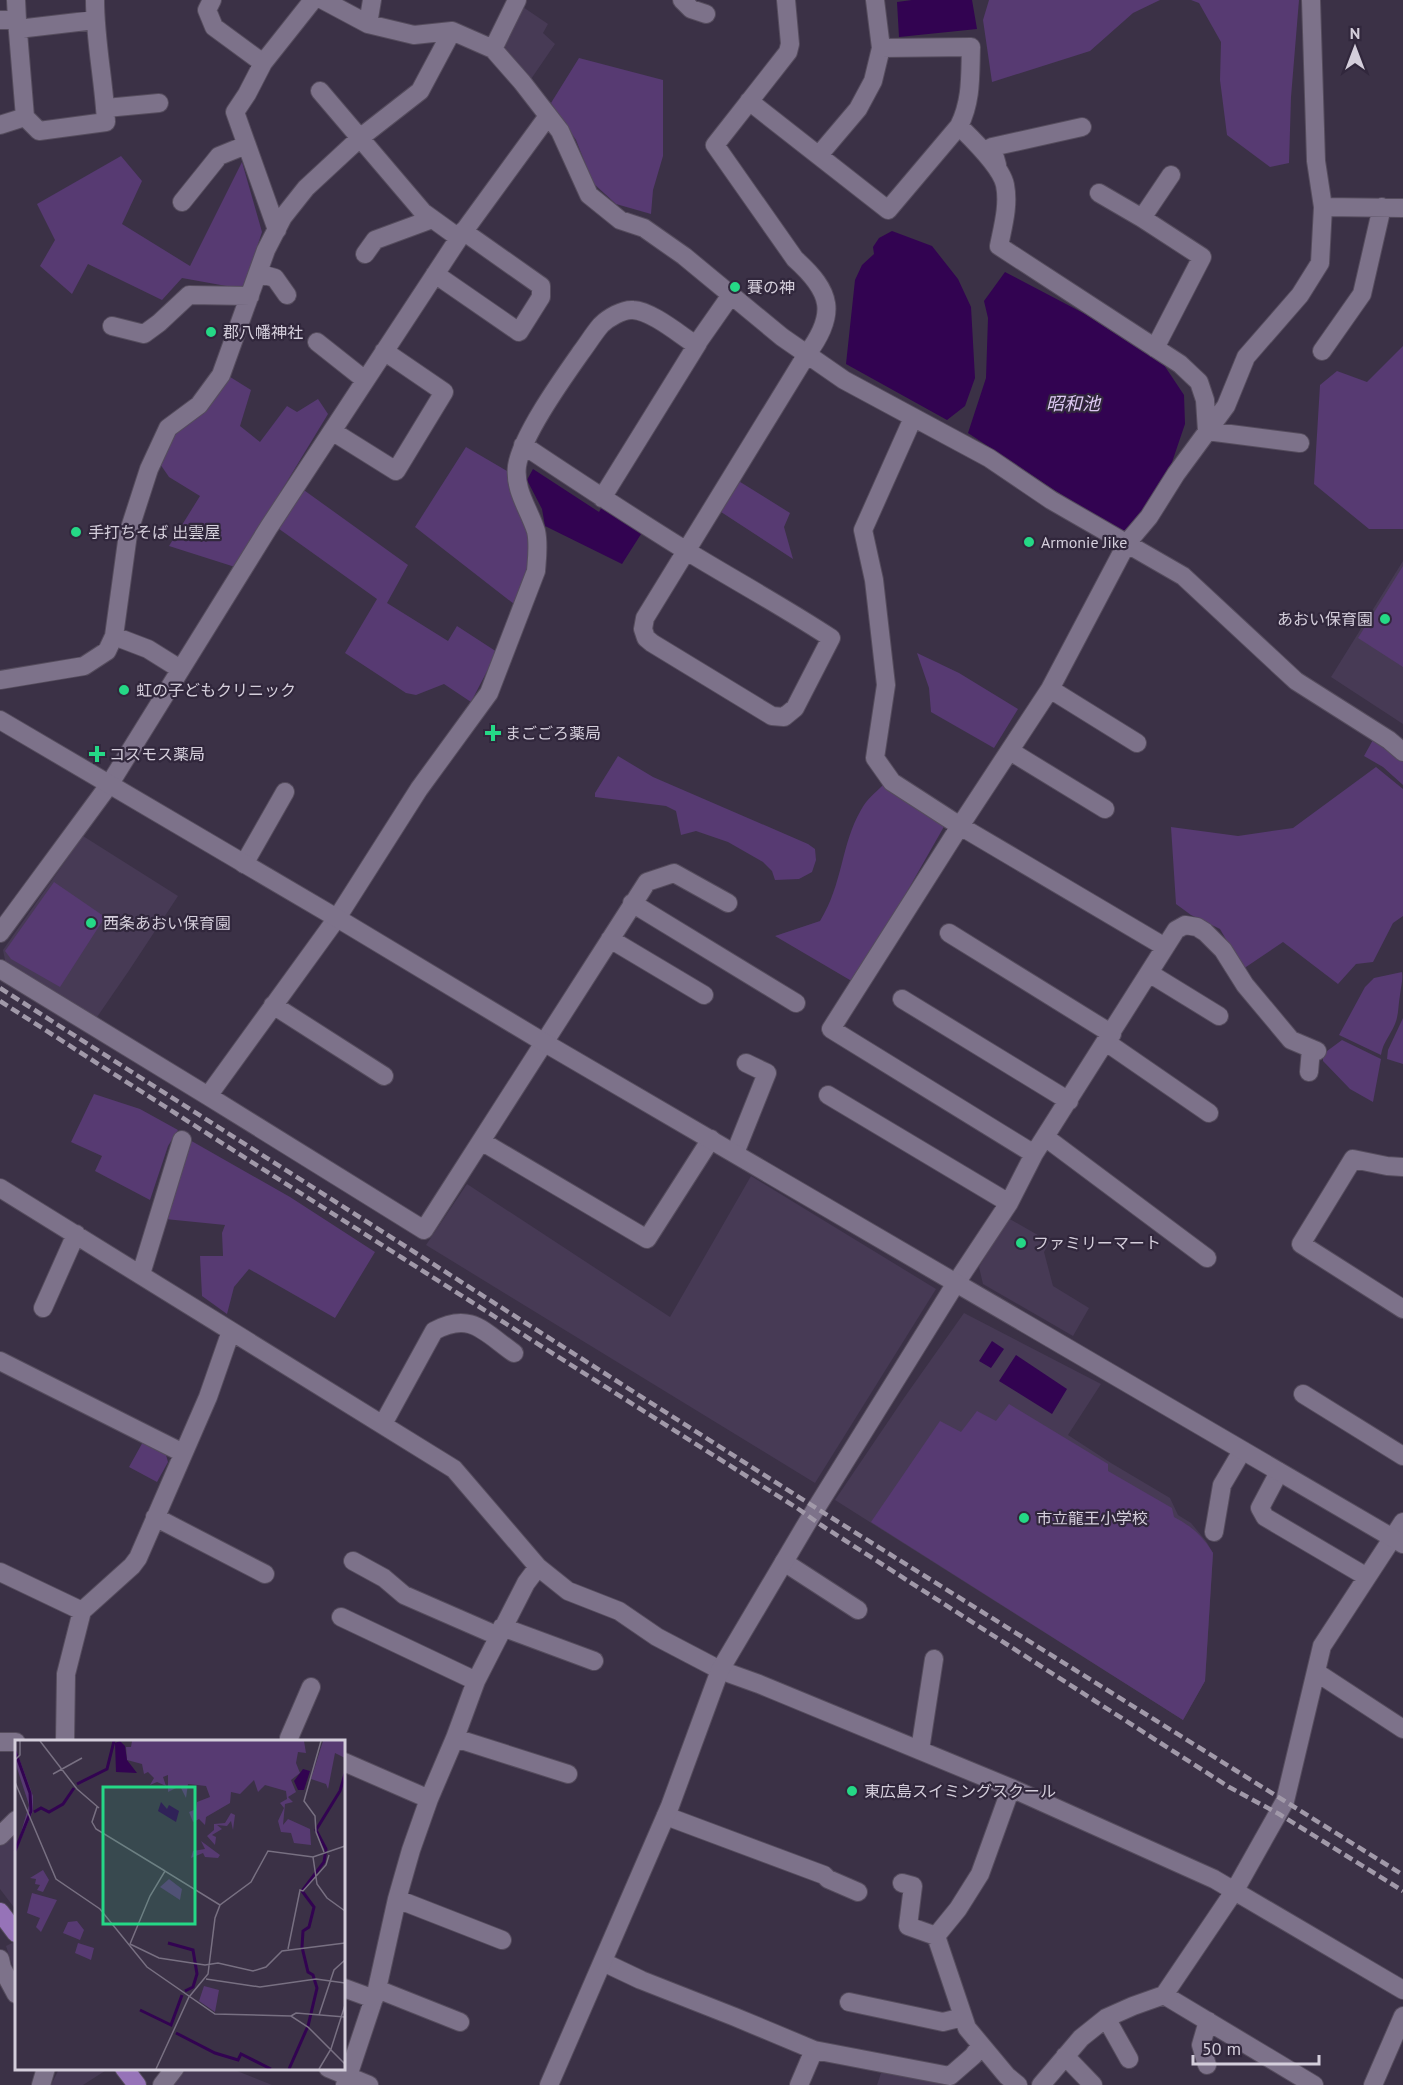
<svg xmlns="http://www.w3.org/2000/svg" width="1403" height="2085" viewBox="0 0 1403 2085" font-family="'PT Sans','Noto Sans JP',sans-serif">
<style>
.built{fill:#473a55}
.green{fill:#573a72}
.water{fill:#320351}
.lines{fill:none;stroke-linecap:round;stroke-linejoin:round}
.minor-casing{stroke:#554c5d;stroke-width:20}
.tertiary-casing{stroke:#554c5d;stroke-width:20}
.trunk-casing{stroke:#554c5d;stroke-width:20}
.minor{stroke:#7d728a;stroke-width:18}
.tertiary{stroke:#7d728a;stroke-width:18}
.trunk{stroke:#9673b8;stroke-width:18}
.rail{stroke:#a199a9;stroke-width:4.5;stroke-dasharray:9 4.5;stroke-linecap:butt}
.poi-dot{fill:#25d886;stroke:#31273c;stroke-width:2}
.labels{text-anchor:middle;stroke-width:4.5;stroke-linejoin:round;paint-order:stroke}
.poi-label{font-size:16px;fill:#d4cedb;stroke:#31273c;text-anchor:start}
.water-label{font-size:18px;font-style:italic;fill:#dec9f4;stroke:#31273c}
.inset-river{fill:none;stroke:#320351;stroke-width:3}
.inset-road{fill:none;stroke:#787082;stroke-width:1.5}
.view{fill:#25d886;fill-opacity:0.15;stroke:#25d886;stroke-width:3}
.inset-edge{fill:none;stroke:#d4cedb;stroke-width:3}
</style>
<rect width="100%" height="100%" fill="#3b3146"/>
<path class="built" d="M523,7L548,24L543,33L555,44L529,82L498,48Z
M1403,561V724L1331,677Z
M83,836L178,896L128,972L95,1020L6,965L3,950Z
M751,1176L936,1289L815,1483L426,1245L467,1184L670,1317Z
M1008,1218L1050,1242L1044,1252L1053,1286L1089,1308L1073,1336L983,1284L979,1267Z
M964,1313L1101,1384L1068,1435L1111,1463L1170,1498L1178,1515L1191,1523L1206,1541L1213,1553L1205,1681L1183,1720L835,1500L904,1398Z
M16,1824V1910L0,1889V1842Z
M14,1942L16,1945V1976L6,1946Z
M183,2068L232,2069L272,2085H174Z
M59,2069L108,2068V2069L83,2085H51Z
M882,2070L944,2085H877Z"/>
<path class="green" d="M989,0H1160L1133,13L1090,51L992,82L983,20Z
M1191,0H1299L1291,97L1289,163L1270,167L1227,135L1220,80L1221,42L1199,3Z
M579,58L663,80V156L653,190L651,214L616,204L593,183L576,140L551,103Z
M121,156L142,181L122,224L190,266L242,162L262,232L243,289L182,278L162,300L88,264L72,294L40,266L55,240L37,204Z
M1403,346V529H1369L1314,484L1320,385L1337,371L1367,382Z
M227,375L251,390L240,426L260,442L287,406L297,412L318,399L328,414L235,567L169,546L200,496L169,477L158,461L172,432Z
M466,447L507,471L509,484L530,533L527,576L514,604L415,527Z
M737,480L790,513L784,527L793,559L718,510Z
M301,488L408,565L387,603L448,641L457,626L497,652L471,702L444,684L416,695L406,693L345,653L377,599L275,526Z
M1403,566V667L1358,638Z
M917,653L959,673L1018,709L994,748L931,712L929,688Z
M1374,738L1403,756V785L1383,767L1364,756Z
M618,756L653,777L808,844L815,849L816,860L812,872L799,879L775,880L772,871L763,862L728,842L696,831L681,835L676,811L666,806L595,797V793Z
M1376,767L1403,789V916L1393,923L1373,962L1356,964L1338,984L1283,942L1243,969L1220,929L1191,915L1176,904L1171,827L1238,836L1293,828Z
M883,785L946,823L855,983L775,936L820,921C843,884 841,844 861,810C866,800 875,793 883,785Z
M54,882L105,917L60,987L11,959L5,951Z
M1402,972C1403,981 1401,986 1400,995C1398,1006 1399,1014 1395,1024C1390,1036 1383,1042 1381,1055L1339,1035L1365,987L1374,978Z
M1403,1018V1064L1387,1059L1388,1050Z
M1342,1040L1381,1059L1373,1102L1350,1089L1323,1061V1054Z
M94,1094L140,1109L178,1130L168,1146L150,1200L95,1171L102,1156L71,1142Z
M188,1139L290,1197L375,1252L335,1318L249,1269L234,1287L227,1314L202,1296L200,1256H223L222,1233L225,1225L165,1219Z
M1009,1404L1108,1464V1471L1172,1508L1174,1517C1191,1526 1203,1536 1213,1553L1205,1681L1183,1720L871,1522L940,1421L961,1432L977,1411L996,1421Z
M144,1440L164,1448L168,1462L157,1482L129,1467Z"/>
<path class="water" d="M912,0H972L977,29L899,37L897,2Z
M892,231L932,246L958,279L971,307L975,378L965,406L947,420L846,364L855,280L862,265L874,254L873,247L879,238Z
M1005,272L1085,314L1164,365L1184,395L1185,424L1169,471L1139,517L1121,534L968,433L986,378L988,318L984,301Z
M533,469L599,512L603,505L643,531L622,564L545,526L542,509L527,480Z
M992,1341L1004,1349L991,1368L979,1361Z
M1016,1355L1067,1389L1052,1414L999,1381Z"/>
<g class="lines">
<g class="minor-casing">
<path id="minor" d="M212,0L207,10L214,27L263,63
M323,0L368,24L414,35L452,31L493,49L522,82L560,131L589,195L620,220L644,228L684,256L782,337L844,380L989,458L1051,500L1183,576L1296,681L1389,740L1403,752
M682,0L691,9L706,14
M0,20H17L16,0
M17,20L25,117L39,131L106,122C104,81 95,41 95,0
M368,24L372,0
M18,29L95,20
M493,49L517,0
M320,91L423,212L459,238
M749,101L888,210L959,126C972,100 970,75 971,47L881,48
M106,108L159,103
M0,125L25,117
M959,126C972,139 1001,166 1005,185C1009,205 1003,226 999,246L1180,364L1199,382L1205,400L1207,431L1300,443
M819,155L858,109L873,81L881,48L875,0
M997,165L992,147L1082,127
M1099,193L1142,218L1202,257L1155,348
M182,202L219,156L246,145
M1323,207L1403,208
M1142,218L1171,175
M277,230L235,112L247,94L263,63L313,0
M365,254L375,240L432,219
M258,273L275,278L287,295
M435,274L519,332L541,297V286L463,231
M112,326L144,334L159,323L189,295L250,296
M317,342L365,380
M1322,351L1362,294L1382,207
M913,418L863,530L874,580L886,685L875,758L892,782L960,826L1165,947
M332,431L396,471L444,392L384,351
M523,445C577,481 630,516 685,550C734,580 784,607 831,638L795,708L784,717L772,716L652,643L646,638L643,629L645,618L807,354C837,314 832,292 795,259L715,145L788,52L790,44L786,0
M602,498L698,343
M114,636L148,649L180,669
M0,680L84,666L107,651L114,636L128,534L149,469L168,428L199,405L221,375L266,250L283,217L306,188L361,137L420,91L452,31
M1050,689L1137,743
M1010,751L1105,809
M244,864L285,792
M632,903L796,1003
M0,933L109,785L269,527L459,238L548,116
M949,933L1112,1034
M610,939L704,995
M0,969L208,1096L424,1230L647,882L674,873L728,903
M1149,973L1219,1016
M902,999L1069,1101
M273,1005L384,1076
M1106,1042L1209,1113
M1309,1072L1311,1049
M828,1095L1009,1203
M208,1096L337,918L419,789L489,693L536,571C537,558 539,544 536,531C529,509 514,490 517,466C522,435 563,378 582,351C588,343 594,333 601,325C608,318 623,309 633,310C652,311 680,335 696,345L731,295
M1045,1137L1207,1258
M481,1141L647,1239L711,1139
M735,1153L767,1073L746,1063
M1034,1154L831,1029L960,826L1050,689L1127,543L1149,517L1176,474L1226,406L1246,357L1300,295L1320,263L1323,207L1316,161L1311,0
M1403,1167L1387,1166L1353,1159L1301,1244L1403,1309
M0,1188L454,1469L538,1567L568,1591L619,1611L657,1637L720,1670L759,1684L1011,1788L1214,1879L1403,1990
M141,1274L182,1140
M956,1283L1009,1203L1034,1154L1176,930L1185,925L1197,927L1205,932L1223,950L1245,985L1291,1040L1317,1051
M43,1308L76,1234
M0,1361L183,1453
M1303,1394L1403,1456
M383,1424L434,1331C471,1311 484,1332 514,1353
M1279,1472L1260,1508L1265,1517L1367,1577
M155,1517L265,1574
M1214,1532L1222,1485L1242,1451
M353,1561L384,1578L404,1595L498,1636
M784,1562L858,1610
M0,1572L82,1611
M341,1617L476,1681
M502,1627L594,1661
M1316,1672L1403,1729
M289,1738L311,1687
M455,1738L568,1774
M0,1742H16
M65,1742L66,1674L82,1611L132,1566L138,1558L208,1397L231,1331
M920,1750L934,1659
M344,1762L429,1799
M1011,1788L980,1874L958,1909L936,1936L967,2028L1007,2076L1018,2085
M666,1816L824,1875L828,1879L858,1892
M0,1836L16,1820
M902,1883L913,1886L908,1926L936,1936
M397,1899L502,1940
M0,1959L2,1968L16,1994
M603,1962L641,1980L735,2017L814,2050L950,2076L973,2056L981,2045
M344,1988L374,1999
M377,1989L460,2022
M1164,1995L1314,2085
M849,2002L943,2022L963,2017
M1106,2018L1129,2059
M1065,2056L1093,2085
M1207,2065L1201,2045L1208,2021
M328,2068L369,2085
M41,2085L46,2068
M162,2085L175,2068
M345,2085L377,1989L397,1899L411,1850L429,1799L455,1738L476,1681L526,1583L538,1567
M799,2085L814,2050
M1041,2085L1081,2038L1106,2018L1133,2006L1164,1995L1235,1890L1285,1801L1322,1646L1403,1522
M1373,2085L1403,2016"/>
</g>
<g class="tertiary-casing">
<path id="tertiary" d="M0,720L347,924L545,1043L956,1283
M549,2085L670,1806L720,1670L810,1518L956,1283L1403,1544"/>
</g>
<g class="trunk-casing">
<path id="trunk" d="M0,1912L16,1933
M124,2068L137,2085"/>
</g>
<use href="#minor" class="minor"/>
<use href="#tertiary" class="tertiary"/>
<use href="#trunk" class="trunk"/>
<path class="rail" d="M0,988L816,1508L1403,1875
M0,1001C265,1171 531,1340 797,1508L821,1525L1229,1787L1279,1814L1403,1891"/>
</g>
<g class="poi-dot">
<circle cx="735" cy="287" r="6"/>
<circle cx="211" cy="332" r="6"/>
<circle cx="76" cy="532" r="6"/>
<circle cx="1029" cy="542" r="6"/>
<circle cx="1385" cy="619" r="6"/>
<circle cx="124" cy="690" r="6"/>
<path d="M490 724h6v6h6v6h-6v6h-6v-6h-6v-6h6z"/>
<path d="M94 745h6v6h6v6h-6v6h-6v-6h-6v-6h6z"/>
<circle cx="91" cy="923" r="6"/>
<circle cx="1021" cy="1243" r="6"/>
<circle cx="1024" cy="1518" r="6"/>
<circle cx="852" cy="1791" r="6"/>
</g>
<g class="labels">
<g class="poi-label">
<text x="747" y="293">賽の神</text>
<text x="223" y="338">郡八幡神社</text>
<text x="88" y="538">手打ちそば 出雲屋</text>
<text x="1041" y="548">Armonie Jike</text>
<text x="1373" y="625" text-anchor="end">あおい保育園</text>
<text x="136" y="696">虹の子どもクリニック</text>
<text x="505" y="739">まごごろ薬局</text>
<text x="109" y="760">コスモス薬局</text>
<text x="103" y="929">西条あおい保育園</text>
<text x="1033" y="1249">ファミリーマート</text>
<text x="1036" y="1524">市立龍王小学校</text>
<text x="864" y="1797">東広島スイミングスクール</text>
</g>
<g class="water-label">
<text x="1073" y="410">昭和池</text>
</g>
</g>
<g transform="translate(15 1740)">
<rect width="330" height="330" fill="#3b3146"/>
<path d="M117,1H289L291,13L283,12L281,23L285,33L276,40L281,52L273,57L278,62L270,64L268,85L273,79L295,89L296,105L279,103L276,93L266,92L263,81L269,68L265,63L272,59L271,51L250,45L243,52L239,40L225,54L216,52L215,63L191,77L190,85L184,79L178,82L174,72L181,69L182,62L195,57L191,46L173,44L171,58L165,46L153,52V35L148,37L151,46L142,42L135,45L139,38L133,32L129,34L127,24L112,20L111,7H116ZM308,1H330V18L320,13L313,49L311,44L296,39ZM0,7L18,56V71L0,113L14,65L2,28ZM216,73L220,75L218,90L216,81L212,86L202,85L207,89L197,95L201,97L200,105L192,96L199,90V84L210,83ZM186,101L205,115L203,118L190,117L188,113L176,118L178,111L190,109ZM28,130L34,140L28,152L22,150L25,145L20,144L21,139L15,138ZM154,139L167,149L165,160L145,147ZM17,153L42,160L26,192L21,187L25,178L12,173ZM62,181L69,190L65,200L48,193L53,182ZM63,203L79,208L76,220L60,213ZM189,246L204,250L200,272L184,261Z" fill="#573a72"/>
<path d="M105,1L110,6L112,20L122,33L101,32L100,3ZM288,29L295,31L289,50H283L279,41ZM146,62L152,69L154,65L164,71L161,82L143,71Z" fill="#320351"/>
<path class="inset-river" d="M0,11L15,53L16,71L0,111M62,44L92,29L99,1M19,72L26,68L34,72L48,64L59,48M153,203L178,210L182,234L178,247L170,251M125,270L156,285L167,255M161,293L200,313L223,320L226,314L256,329M274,329L293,286L302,248L298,235L293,232L287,207L288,191L294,187L299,167L287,151L309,122L311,109L301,90L325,51L330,34"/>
<path class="inset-road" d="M25,1L62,49L84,68M306,1L289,61L300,76L301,92L309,112M0,20L5,15V1M38,34L67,18M0,42L41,139L85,169L132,227L200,274L276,276L293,287L330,324M82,67L77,82L81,89L150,131M298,117L302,144L312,158L330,171M115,204L144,218L190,225L203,223L238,231L251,227L267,211L330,203M115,204L135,156L150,131L205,165M273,209L285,150L288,151L311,125L314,115M191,239L245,247L301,239L330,243M304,275L319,230L330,220M276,276L281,273L330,277M141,329L174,257L193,234L200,178L205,165L236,142L253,111L298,117L330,106M304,329L316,309L330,265"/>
<path class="view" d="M88,47H180V184H88Z"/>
<rect width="330" height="330" class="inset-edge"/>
</g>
<g transform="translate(1355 48)" stroke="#31273c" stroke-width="4.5" paint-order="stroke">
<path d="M0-4.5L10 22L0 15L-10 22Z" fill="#d4cedb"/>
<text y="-9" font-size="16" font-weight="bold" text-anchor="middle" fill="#d4cedb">N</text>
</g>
<path d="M1193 2055v9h126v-9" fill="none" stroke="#d4cedb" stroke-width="3"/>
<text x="1202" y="2055" font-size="18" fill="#d4cedb" stroke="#31273c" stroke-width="4.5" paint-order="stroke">50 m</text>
</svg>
